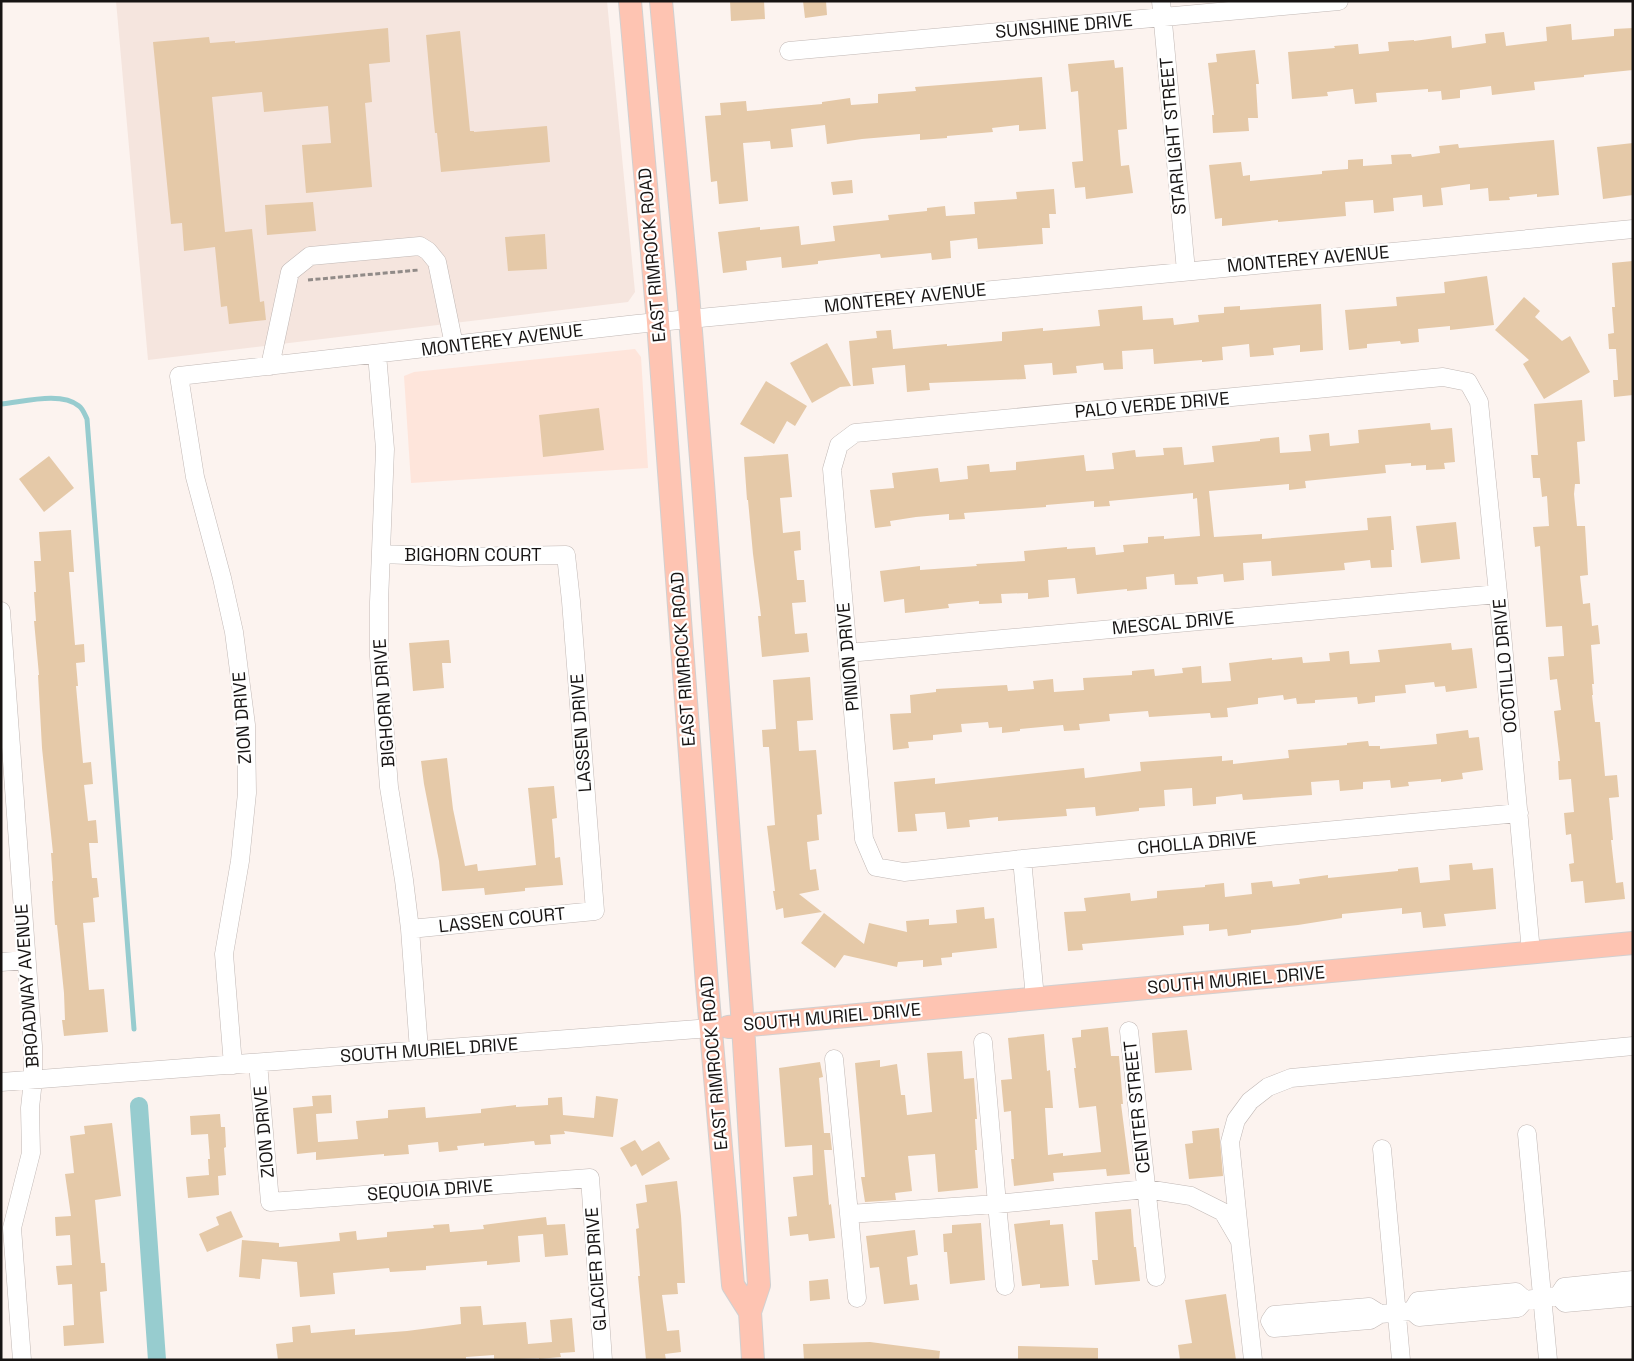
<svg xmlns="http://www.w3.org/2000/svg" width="1634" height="1361" viewBox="0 0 1634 1361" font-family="'Space Grotesk',sans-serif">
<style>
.commercial{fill:#fee5db}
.built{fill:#f5e5de}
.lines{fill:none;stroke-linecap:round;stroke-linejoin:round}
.stream{stroke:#97cccf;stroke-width:5}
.canal{stroke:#97cccf;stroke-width:18}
.building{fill:#e5c9a8}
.minor-casing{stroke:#c1b8b5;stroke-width:19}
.major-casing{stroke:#d1d0d0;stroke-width:24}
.path{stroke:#918b88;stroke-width:3;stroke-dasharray:5 2.5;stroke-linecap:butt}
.minor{stroke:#fff;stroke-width:18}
.major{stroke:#fec4b2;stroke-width:22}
.labels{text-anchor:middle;stroke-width:4.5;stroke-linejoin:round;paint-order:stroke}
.street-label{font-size:18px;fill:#171413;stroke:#fff}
</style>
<rect width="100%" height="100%" fill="#fcf3ef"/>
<path class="commercial" d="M635,349L641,357L648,468L411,483L404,376L414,372Z"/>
<path class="built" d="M116,1H607L635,292L628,302L148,360Z"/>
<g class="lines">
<path class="stream" d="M1,404C23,402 61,391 79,406C83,409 85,415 87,419L134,1029"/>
<path class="canal" d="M139,1106L157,1360"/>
</g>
<path class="building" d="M730,1H764L765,19L731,21Z
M803,1H826L827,15L805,18Z
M1571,24L1572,40L1614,36V29L1633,28V70L1584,75V77L1534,82L1535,90L1492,95L1491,86L1460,90V98L1442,100L1441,91L1428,92V89L1376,93L1377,102L1355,104L1353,89L1327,92L1328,96L1292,99L1288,52L1335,48L1334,46L1358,44L1359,54L1389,51L1388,42L1414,40V41L1451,36L1452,48L1486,43L1485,34L1504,32L1506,46L1547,41L1546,27Z
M388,28L390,62L369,64L372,102L365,103L372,187L306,193L302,145L331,143L328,106L264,112L262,92L212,97L225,232L252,229L260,302L264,301L266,320L229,324L227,306L221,307L215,247L184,251L182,223L171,224L153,42L209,37L210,43L235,41V43Z
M460,31L470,131H474V132L547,126L550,162L441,172L437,133H435L433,113L426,35Z
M1255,50L1259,84H1256L1258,118H1248L1249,131L1213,133L1212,115H1214L1208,63L1217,62L1216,54Z
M1114,60L1115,68L1123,67L1127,129L1118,130L1121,166L1129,165L1133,193L1086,199L1085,187L1075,188L1072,162L1083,161L1078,91L1071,92L1068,64Z
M1042,77L1046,129L1019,131V125L992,128L993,132L947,136V138L920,140V134L862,139L827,144L825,125L791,129L793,147L771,149L770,141L743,143L748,201L719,204L717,181L711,182L705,116L721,115L720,103L746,101L747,111L822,104V102L850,98L851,105L878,103V94L916,91L915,87Z
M1554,140L1559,195L1537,197V194L1509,197L1510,200L1489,201L1488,188L1470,190V184L1441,188L1443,205L1423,207L1422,195L1393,198L1394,211L1374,213L1373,200L1345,202L1346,216L1278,222V220L1222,226V218L1215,219L1209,165L1241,162L1243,176L1250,175V181L1322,174V171L1348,169V160L1363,159V166L1392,164L1391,155L1411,154L1412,157L1440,153L1439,146L1458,144L1459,148Z
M1633,143V195L1603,199L1597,147Z
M852,180L853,193L833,195L831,182Z
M1054,189L1056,214H1049L1050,228H1042L1043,244L978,249L977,238L950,241L951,258L932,260L931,253L881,258L880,254L818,261V264L782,268L781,257L746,261L747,270L723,273L718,232L760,227V230L799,226L801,245L835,241L833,226L889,220L888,215L927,211V208L945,206L946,216L975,214L974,202L1017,199L1016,192Z
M313,202L316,231L267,235L265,205Z
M545,234L547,269L508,271L505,237Z
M1633,261V395L1614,397L1613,380H1618L1616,349H1609L1608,334L1614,333L1612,307H1615L1612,263Z
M1487,276L1494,325L1450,330V326L1418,329L1419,342L1401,344L1400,341L1367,344V348L1349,350L1345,310L1397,306L1396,297L1445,293L1444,282Z
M1524,297L1540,311L1535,317L1562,341L1570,336L1590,372L1544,399L1523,364L1529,360L1495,330Z
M1321,304L1323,350L1300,352V345L1273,348L1274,355L1250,357L1249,344L1222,347L1223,360L1202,362V360L1154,364L1153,349L1122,351L1123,369L1104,370L1103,363L1076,366L1077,373L1053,375L1052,363L1024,365L1026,379L929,383L930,390L907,392L905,365L872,368L874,384L853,386L849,341L877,338L876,331L891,330L893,349L947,344V346L1002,341V332L1043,328V331L1100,326L1098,310L1142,306L1143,320L1173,318L1174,325L1199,322L1198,315L1224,313V307L1240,306V310Z
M827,343L851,386L840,387L812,403L790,363Z
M766,381L807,406L795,426L787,421L774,444L740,424Z
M1582,400L1585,441L1577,442L1580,484H1575L1574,494L1577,526H1585L1588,575L1580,576L1583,604L1590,603L1592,626L1598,625L1600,644L1591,645L1594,684H1592L1593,695H1592L1595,722H1600L1605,776L1617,775L1619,797L1609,798L1613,840H1611L1616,883L1623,882L1625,899L1585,903L1583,881L1571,882L1569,864L1574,863L1571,834L1566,835L1564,813L1574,812L1571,779L1559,780L1558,761H1560L1554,711L1561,710L1557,679L1550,680L1548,657L1564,656L1562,626L1546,627L1540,546L1535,547L1533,527L1549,526L1547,496L1542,497L1540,478H1533L1531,455H1538L1534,404Z
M599,408L604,450L543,457L539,415Z
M1430,423L1431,430L1452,428L1455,462L1444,463L1445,469L1426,470V465L1411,466V463L1385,465L1386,473L1305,481L1306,488L1289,490V484L1209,491L1214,537L1262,534V539L1368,530L1367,518L1391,516L1394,550H1391L1392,567L1371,568L1370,560L1344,563L1345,570L1272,576L1271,561L1243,563L1244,580L1224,582L1223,574L1197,577L1198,584L1175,585L1174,574L1146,577L1147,589L1127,591V589L1077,594L1075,578L1048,580L1049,597L1028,599V593L1001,594L1002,603L979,604V601L948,604L949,608L905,613L904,599L884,602L880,571L920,566V570L977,566L976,564L1025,561L1024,551L1067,547V549L1095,547L1096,555L1124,552L1123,545L1148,543V537L1164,536V539L1200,536L1197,498L1193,499V493L1109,501L1110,506L1094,507V501L1046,505V507L964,513L965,519L949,520V514L916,517L890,521L891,526L875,528L870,490L894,488L892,473L938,468L940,482L968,479L967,466L989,464L990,472L1016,470V462L1084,455L1086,471L1114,469L1112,453L1135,450L1136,457L1164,455L1163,448L1182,447L1184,465L1214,462L1212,446L1260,441V439L1279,437L1280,453L1311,451L1309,435L1329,433L1330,446L1359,443L1358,430Z
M788,454L792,497L780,498L783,533L800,531L801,550L794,551L797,580H804L806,602L792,603L795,634L807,633L809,652L762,657L758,616H761L753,554L748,500H747L744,457Z
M49,456L74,488L44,512L19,479Z
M1456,522L1460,559L1421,563L1416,526Z
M71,530L74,572H69L75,645L84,644L85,662L76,663L78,686H76L83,763L91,762L93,784L84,785L88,821L96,820L98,843H89L92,878H97L99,897L93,898L95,922L83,923L89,990L104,989L108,1032L64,1036L62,1020H65L64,993L57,925H55L52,881H53L51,853H53L42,748L38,675H39L34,621H36L34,592H36L34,561H41L39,532Z
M449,640L451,663H442L444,688L413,691L409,643Z
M1451,643L1452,650L1472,648L1477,688L1446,692L1445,686L1435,687L1434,682L1405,685L1406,693L1375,696V702L1358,704L1357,697L1315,700V703L1297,704L1296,698L1284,700L1283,695L1258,698V704L1227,708L1228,717L1211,718L1210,713L1149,717L1148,711L1109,714L1110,721L1079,724L1080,730L1064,731L1063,725L1020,729V731L1002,733V727L989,728L988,722L961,724L962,732L933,735V740L908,742L909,748L893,750L890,714L911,713L910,695L936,692V689L1007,685L1008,691L1034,689L1033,681L1053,679L1054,692L1084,690L1083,678L1132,675V671L1154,669L1155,676L1183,673L1182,668L1201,666L1202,683L1231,681L1229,663L1272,658V660L1302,657L1303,663L1330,661L1329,653L1349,651L1350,664L1380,662L1378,650Z
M810,677L813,720L797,721L799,751L816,750L822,814L817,815L819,840L807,842L810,870L816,869L819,890L799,894L822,912L784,918L783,908L776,910L773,891H775L767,826L775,825L769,747H763L762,730L776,729L773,680Z
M1468,730L1469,738L1479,737L1483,770L1462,773L1463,779L1441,782V779L1408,782L1409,786L1391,788L1390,780L1363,782V789L1340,791L1339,780L1311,782L1312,795L1243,800L1242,794L1216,797V804L1193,806L1192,788L1164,790L1165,806L1139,808V811L1096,816L1095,807L1066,809L1067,816L998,821V817L969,820L970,827L947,829L945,812L915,814L917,831L898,832L894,782L935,778V784L1084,768L1085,778L1141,771L1140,762L1222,756V761L1233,760V764L1289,758L1288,750L1347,745V743L1368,741L1369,746H1380V749L1437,744L1436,734Z
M447,758L453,809L465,866L477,864L478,871L536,865L528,788L554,786L557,818L552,819L554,841L555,858L560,857L563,885L525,888V891L485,895L484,888L442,891L439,861L424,784L421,761Z
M1472,863L1473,870L1493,868L1496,909L1444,914L1446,926L1423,928L1421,912L1402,914V908L1342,914V918L1298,925L1251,930V933L1228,936L1227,929L1209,931V924L1183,926L1184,935L1082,944L1083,950L1068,951L1064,912L1086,911L1084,898L1130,893L1131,901L1157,898V891L1205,887V885L1224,883L1225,897L1252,894L1251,883L1272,881L1273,887L1300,884L1299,879L1328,875V878L1398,871V869L1418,867L1420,883L1450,880L1449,865Z
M984,907L985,919L994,918L997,948L952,953V957L941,958L942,965L923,967V960L898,962L897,967L844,955L835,968L801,943L824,913L864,944L869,923L907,932L906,921L929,919V925L957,923L956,910Z
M1108,1027L1111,1056H1119L1123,1104H1121L1130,1174L1107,1176L1106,1169L1053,1173L1054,1181L1014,1186L1011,1159H1014L1011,1111L1004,1112L1001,1080L1012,1079L1008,1038L1044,1034L1047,1071L1050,1070L1053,1108H1045L1048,1155L1063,1153V1156L1101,1152L1096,1106L1079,1108L1074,1068H1076L1072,1038L1081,1037V1030Z
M1187,1030L1192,1070L1155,1073L1152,1033Z
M962,1051L964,1079L974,1078L977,1119H975L977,1150H975L978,1188L938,1192L935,1154L908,1156L912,1191L895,1193L896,1200L865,1202L861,1177H865L855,1063L880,1060V1067L897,1064L901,1095H905L907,1115L932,1112L927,1053Z
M820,1062L823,1077L819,1078L824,1133H830L832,1150H824L829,1205L831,1204L835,1238L809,1241L808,1234L790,1236L788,1217L797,1216L793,1177L813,1175L812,1145L785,1147L779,1068Z
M331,1095L332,1113L316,1114L318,1142L358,1139L356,1121L388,1118V1110L425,1107L426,1118L481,1113V1109L516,1105V1107L548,1105V1098L562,1097L563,1115L594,1118L596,1096L618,1099L613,1137L564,1131L565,1134L550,1135L551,1144L535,1145L534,1141L484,1146V1143L457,1146L458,1150L439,1152L438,1142L408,1145L409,1154L384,1156V1154L316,1160V1152L297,1154L293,1108L313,1106L312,1096Z
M220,1114L221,1127H225L226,1147L224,1148L226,1175L218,1176L219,1195L188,1198L186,1177L209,1175L208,1159H210L208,1134L191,1135L190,1116Z
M112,1123L121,1196L95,1200L101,1263H105L107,1291L100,1292L104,1343L64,1346L63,1326L74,1325L72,1284L58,1285L56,1266L72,1265L70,1235L56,1236L55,1217L71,1216L65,1174L74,1173L70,1136L85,1134L84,1126Z
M1219,1128L1223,1176L1189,1179L1185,1144L1193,1143L1192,1131Z
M635,1140L642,1151L659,1141L670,1159L642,1176L636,1164L631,1167L620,1148Z
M677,1181L681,1216L685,1283H677L678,1294L662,1295L667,1331L679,1330L681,1352L665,1354L666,1360H646L638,1276H640L636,1229L639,1228L636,1204L647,1202L645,1185Z
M1131,1209L1134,1247H1136L1140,1281L1095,1285L1092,1260H1098L1095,1212Z
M231,1211L243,1237L207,1252L199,1234L219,1225L216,1217Z
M546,1217L547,1225L565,1224L568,1255L545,1257L543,1234L518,1236L520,1262L487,1265V1261L426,1266V1270L390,1272L389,1268L333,1273L335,1294L300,1297L297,1262L262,1259L260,1279L239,1277L242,1240L279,1243V1247L340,1241L339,1233L356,1231L357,1240L387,1237V1232L434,1228L433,1225L449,1224L450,1232L484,1229L483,1225Z
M1050,1220V1225L1063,1224L1069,1286L1040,1288V1284L1022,1286L1014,1224Z
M981,1223L985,1280L950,1284L947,1252H944L943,1234L952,1233V1225Z
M915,1230L918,1255L907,1257L910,1285L917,1284L919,1300L884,1304L879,1267L870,1268L866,1236Z
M828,1279L830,1299L810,1301L809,1281Z
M1226,1294L1236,1360H1180L1178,1345L1192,1343L1185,1300Z
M481,1306L483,1325L526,1322L528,1344L552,1342L550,1320L572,1318L575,1352L560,1353L561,1357L539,1359V1358L494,1360V1355L466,1357V1360H278L276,1344L293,1342L292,1327L310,1325L311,1333L355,1329V1335L407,1331L461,1324L460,1307Z
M870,1342L940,1351L939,1360H804L803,1344Z
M1018,1346L1098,1348V1360H1018Z"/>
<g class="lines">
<g class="minor-casing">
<path id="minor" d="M1161,1L1186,271
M789,51L1339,1
M377,354L385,449L379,602V656L389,787L404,880L410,929L419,1050
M270,366L290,272L310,256L420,246L428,251L437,262L454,345
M381,554L460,557L566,555L571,601L595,911L410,929
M1,611L33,1046V1080L30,1108L31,1153L12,1228L22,1360
M848,653L1498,594
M1519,813L1022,859L904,872L876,867L864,839L832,469L839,445L855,433L1443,377L1468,382L1479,402C1498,585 1515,769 1531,952
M1022,859L1035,998
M1,962L26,960
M1129,1031L1156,1277
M834,1059L849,1214L997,1204L983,1042
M258,1063L270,1202L590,1178L603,1360
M233,1065L224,954L240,861L247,793L246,725L234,632L222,578L195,477L179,376L637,324L1633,229
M1,1082L711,1028
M1527,1134L1548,1360
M1382,1149L1401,1360
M849,1214L857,1298
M1240,1241L1230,1142L1236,1120L1250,1101L1268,1087L1291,1078L1633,1046
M1633,1280L1564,1287L1558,1296L1565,1303L1633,1297
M1005,1286L997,1204L1146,1189L1191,1196L1223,1212L1240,1241L1253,1360
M1525,1300L1516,1292L1418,1301L1412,1311L1419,1317L1518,1308L1525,1300L1558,1296
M1380,1314L1369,1307L1274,1315L1270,1321L1274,1328L1370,1320L1380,1314L1412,1311"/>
</g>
<g class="major-casing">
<path id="major" d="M630,1L658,322L707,985L733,1285L750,1312
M661,1L688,293L703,484L743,1026L759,1285L750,1312L753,1360
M728,1027L1633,943"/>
</g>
<path class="path" d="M308,280L419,270"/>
<use href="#minor" class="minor"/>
<use href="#major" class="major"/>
</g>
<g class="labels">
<g class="street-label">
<text transform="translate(1064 26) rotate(-5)" y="6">SUNSHINE DRIVE</text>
<text transform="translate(1173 136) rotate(-95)" y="6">STARLIGHT STREET</text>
<text transform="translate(652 255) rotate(-95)" y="6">EAST RIMROCK ROAD</text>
<text transform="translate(1308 259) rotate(-5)" y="6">MONTEREY AVENUE</text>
<text transform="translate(905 298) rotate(-6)" y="6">MONTEREY AVENUE</text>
<text transform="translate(502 340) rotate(-7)" y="6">MONTEREY AVENUE</text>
<text transform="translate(1152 405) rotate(-5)" y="6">PALO VERDE DRIVE</text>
<text x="473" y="561">BIGHORN COURT</text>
<text transform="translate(1173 623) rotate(-5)" y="6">MESCAL DRIVE</text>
<text transform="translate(848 657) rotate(-95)" y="6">PINION DRIVE</text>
<text transform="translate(683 659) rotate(-94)" y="6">EAST RIMROCK ROAD</text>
<text transform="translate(1505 666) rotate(-95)" y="6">OCOTILLO DRIVE</text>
<text transform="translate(384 703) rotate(-94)" y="6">BIGHORN DRIVE</text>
<text transform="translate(242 718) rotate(-94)" y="6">ZION DRIVE</text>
<text transform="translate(581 733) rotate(-94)" y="6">LASSEN DRIVE</text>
<text transform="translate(1197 843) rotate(-5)" y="6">CHOLLA DRIVE</text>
<text transform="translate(502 920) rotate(-6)" y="6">LASSEN COURT</text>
<text transform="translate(1236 980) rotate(-5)" y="6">SOUTH MURIEL DRIVE</text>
<text transform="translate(27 986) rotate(-94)" y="6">BROADWAY AVENUE</text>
<text transform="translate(832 1017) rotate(-5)" y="6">SOUTH MURIEL DRIVE</text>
<text transform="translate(429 1050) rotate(-4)" y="6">SOUTH MURIEL DRIVE</text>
<text transform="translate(714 1063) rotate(-95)" y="6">EAST RIMROCK ROAD</text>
<text transform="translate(1137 1107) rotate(-96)" y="6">CENTER STREET</text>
<text transform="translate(264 1132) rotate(-95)" y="6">ZION DRIVE</text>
<text transform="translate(430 1190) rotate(-4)" y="6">SEQUOIA DRIVE</text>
<text transform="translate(596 1269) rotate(-94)" y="6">GLACIER DRIVE</text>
</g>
</g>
<rect width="1634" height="1361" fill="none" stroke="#171413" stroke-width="5"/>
</svg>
